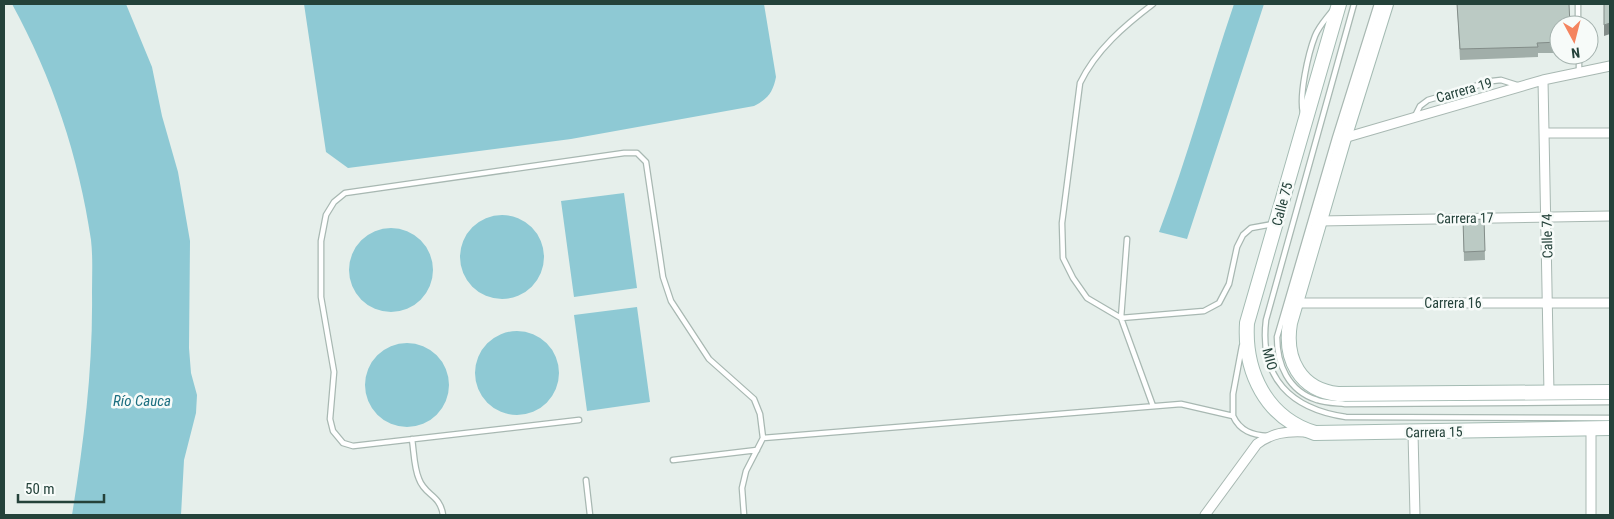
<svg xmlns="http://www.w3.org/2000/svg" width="1614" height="519" viewBox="0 0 1614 519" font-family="'Roboto Condensed',sans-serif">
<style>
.water{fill:#8ec9d4}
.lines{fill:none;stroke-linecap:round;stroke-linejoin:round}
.service-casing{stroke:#a8b8b2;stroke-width:7}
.minor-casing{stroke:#a8b8b2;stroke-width:11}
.secondary-casing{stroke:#a4bbb3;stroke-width:16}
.service{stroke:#fff;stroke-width:4.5}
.minor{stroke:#fff;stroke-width:9}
.secondary{stroke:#fff;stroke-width:14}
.wall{fill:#a1aea9}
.shaded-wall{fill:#838d89}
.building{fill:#bbcac4;stroke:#838d89}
.labels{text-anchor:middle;stroke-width:5;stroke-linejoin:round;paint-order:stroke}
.street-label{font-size:14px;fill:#24423a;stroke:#f7fbf9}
.water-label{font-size:15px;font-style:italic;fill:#1c6f80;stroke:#f7fbf9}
</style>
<rect width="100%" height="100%" fill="#e6efeb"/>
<path class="water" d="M12,4H126L152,67L162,116L178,172L190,241L189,348L191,373L197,395L196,413L184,460L181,515H72C84,441 93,368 92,293C92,276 93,257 91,240C79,157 52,77 12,4Z
M304,4H764L776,77C773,92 768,99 754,106L571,139L348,168L326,152Z
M1234,4H1264L1187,239L1159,232C1188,157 1208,80 1234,4Z
M624,193L637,288L574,297L561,201Z
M460 257a42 42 0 1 1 84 0a42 42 0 1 1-84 0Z
M349 270a42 42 0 1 1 84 0a42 42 0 1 1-84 0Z
M637,307L650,402L587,411L574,315Z
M475 373a42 42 0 1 1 84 0a42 42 0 1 1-84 0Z
M365 385a42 42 0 1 1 84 0a42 42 0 1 1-84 0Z"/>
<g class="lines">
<g class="service-casing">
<path id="service" d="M1153,4C1124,26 1096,50 1080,83L1062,223L1063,258L1073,278L1087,298L1121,318L1204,311L1219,303L1229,284L1237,247L1243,235L1251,228L1273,224
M1354,4L1266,320C1259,378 1291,409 1346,417L1610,418
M1377,4L1335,138L1277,337C1277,364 1288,391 1317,400C1325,403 1336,403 1345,404L1610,402
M1578,4V25
M1579,55V72
M1303,113C1299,95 1308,54 1315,36C1319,26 1326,19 1332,11
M1414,118L1420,106L1428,100L1492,81L1501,80L1520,86
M1127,239L1121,318L1153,406
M1233,416V394L1242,346
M579,420L353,446L343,443L333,431L330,419L334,372L321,297V241L326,215L334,202L345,193L624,153H637L646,162L663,277L671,301L709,359L754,399L760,414L763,438L746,471L742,488L744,515
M763,438L1181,404L1233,416C1240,431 1252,435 1268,436
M412,439C414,452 414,468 419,479C425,496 440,494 443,515
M673,460L757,450
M586,480L590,515"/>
</g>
<g class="minor-casing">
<path id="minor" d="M1543,80L1549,393
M1545,133H1610
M1344,138L1543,80L1610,66
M1319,221L1610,216
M1295,303H1610
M1591,429V515
M1413,433L1415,515
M1205,515L1257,444C1272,433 1286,431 1305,432"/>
</g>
<g class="secondary-casing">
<path id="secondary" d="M1339,4L1247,323C1244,372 1266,418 1315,433L1610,428
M1386,4L1344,138L1290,323C1284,359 1300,390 1338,394L1610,392"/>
</g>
<use href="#service" class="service"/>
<use href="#minor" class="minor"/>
<use href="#secondary" class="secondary"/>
</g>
<path class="wall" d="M1457,4H1569L1559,25V53H1538V57L1460,60Z
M1484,219L1485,260L1464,261L1463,220Z"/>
<path class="shaded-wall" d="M1610,23V34L1604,36V25Z"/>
<path class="building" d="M1457,4H1569L1570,25H1559V42L1537,43L1538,47L1460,49Z
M1604,4H1610V23L1604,25Z
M1484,219L1485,251L1464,252L1463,220Z"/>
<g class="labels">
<g class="street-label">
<text transform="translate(1464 90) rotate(-16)" y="5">Carrera 19</text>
<text transform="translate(1282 204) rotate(-75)" y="5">Calle 75</text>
<text transform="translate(1465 218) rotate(-1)" y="5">Carrera 17</text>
<text transform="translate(1547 236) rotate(-91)" y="5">Calle 74</text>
<text x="1453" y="308">Carrera 16</text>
<text transform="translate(1270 359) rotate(75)" y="5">MIO</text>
<text transform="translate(1434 432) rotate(-1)" y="5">Carrera 15</text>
</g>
<g class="water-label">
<text x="142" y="406">Río Cauca</text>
</g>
</g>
<rect width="1614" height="519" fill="none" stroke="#24423a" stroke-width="10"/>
<g transform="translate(1574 40) rotate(173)"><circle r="24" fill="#f7fbf9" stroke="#a3b1ad"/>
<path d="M0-4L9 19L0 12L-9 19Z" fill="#f4845f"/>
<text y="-8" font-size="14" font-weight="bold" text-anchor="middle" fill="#24423a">N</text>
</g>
<path d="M18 494v8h86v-8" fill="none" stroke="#24423a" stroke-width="2.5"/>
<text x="25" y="494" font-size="15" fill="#24423a" stroke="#f7fbf9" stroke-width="4" paint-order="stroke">50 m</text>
</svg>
